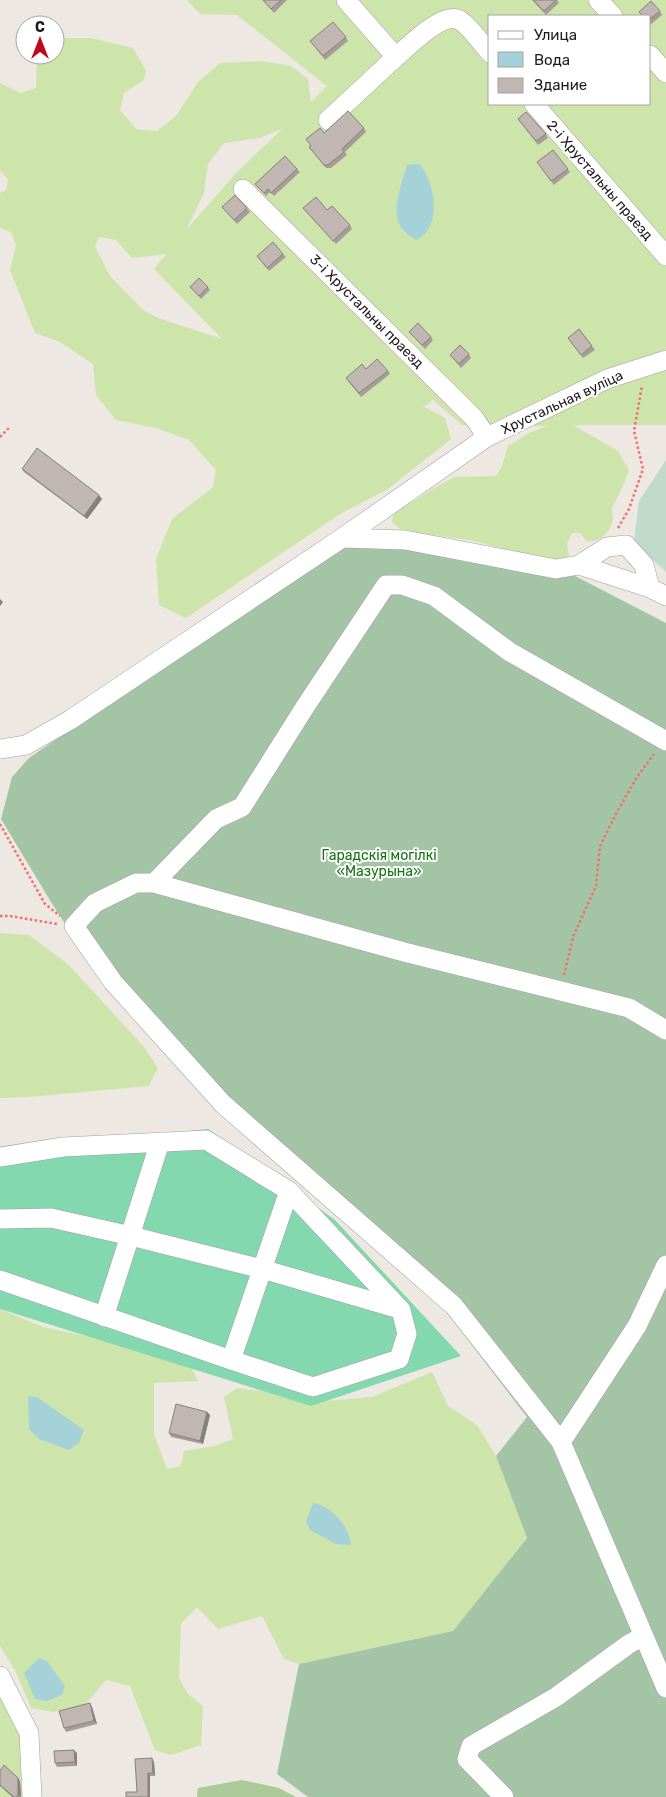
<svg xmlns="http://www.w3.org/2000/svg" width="666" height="1797" viewBox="0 0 666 1797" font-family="Rubik,sans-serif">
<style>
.grass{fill:#cde5aa;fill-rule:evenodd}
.forest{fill:#acca99}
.wetland{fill:#c0dacb}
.cemetery{fill:#a4c4a6}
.pitch{fill:#84d8af}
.water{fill:#a4d2d8}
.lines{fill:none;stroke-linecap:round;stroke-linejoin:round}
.minor-casing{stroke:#a0a0a0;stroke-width:20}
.path{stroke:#f16f6e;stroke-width:2.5;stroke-dasharray:2.5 2.5;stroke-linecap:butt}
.minor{stroke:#fff;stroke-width:19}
.wall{fill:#a69d99}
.shaded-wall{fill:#87807d}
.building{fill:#c1b7b2;stroke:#87807d}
.labels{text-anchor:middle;stroke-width:4;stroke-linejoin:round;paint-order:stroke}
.street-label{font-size:14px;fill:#1c1c1c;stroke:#fff}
.park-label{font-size:14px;fill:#137211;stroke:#fff}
</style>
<rect width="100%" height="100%" fill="#ede8e2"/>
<path class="grass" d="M187,0H666V425H573L618,451L629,470C625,483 619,494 613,506C611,510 613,513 613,518C611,533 601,541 587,542L580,533H572L567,544L569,555L567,560L552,563L517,552L470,540L402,531L392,522L393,514L436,487L455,477L496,476L502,466L508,446L529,433L547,426L462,425L433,400L422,408L425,407L445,418L451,439L388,489L340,514L186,618L159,605L156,559L172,519L213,487L216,470L189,440L156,428L116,420L96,395L93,364L58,341L35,333L10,270L16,245L11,232L0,228V193L6,190L8,179L0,171V83L20,93L36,88L37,55H55V38H91L133,48L146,71L144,80L124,93L120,110L136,129L157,131L176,116L198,82L220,63L261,61L291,66L308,79L311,102L327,86L237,15L200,14ZM490,16H650V104H490ZM282,129L236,173L186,230L204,193L208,164L224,143L260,138ZM99,237L116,240L132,258L166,254L154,269L222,339L161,319L144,311L110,276L95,246Z
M0,933L29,935L69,965L144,1047L158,1068L149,1086L29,1097L0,1098Z
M0,1309L43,1327L186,1357L198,1381L154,1383V1434L167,1469L181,1466L184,1451L214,1446L233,1439L224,1397L237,1388L263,1391L285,1398L313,1402L372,1397L432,1372L448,1406L477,1425L496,1456L527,1538L453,1631L299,1664L284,1659L262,1616L218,1629L197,1607L181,1624L179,1678L188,1694L203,1706L201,1745L171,1755L155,1750L130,1686L106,1680L85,1705L53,1712L31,1708L15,1670L0,1646Z
M0,1689L27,1733L30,1797H0Z"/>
<path class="forest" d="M242,1780L279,1788L296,1797H197L198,1788Z"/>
<path class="wetland" d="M666,460V572L634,542L639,501Z"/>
<path class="cemetery" d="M348,538L575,576L666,623V1797H308L277,1774L299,1664L453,1631L527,1538L496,1456L527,1417L445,1310L226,1117L108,991L51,902L1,819L12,777L29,758Z"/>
<path class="pitch" d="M208,1129L335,1220L461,1356L311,1406L0,1309V1150Z"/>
<path class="water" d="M413,164H420C435,184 443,225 417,240C413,238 408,235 404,231C388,214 402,184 407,165Z
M28,1396L37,1397L84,1430L79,1443L69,1450L39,1439L29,1429Z
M313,1503C332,1506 349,1526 351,1545L336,1544L310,1530L306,1521Z
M39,1658L47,1661L65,1686L62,1695L47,1701L35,1699L24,1673Z"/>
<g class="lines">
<g class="minor-casing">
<path id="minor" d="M346,0L396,57C409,46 444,9 461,21C469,26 483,45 490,53
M598,0L613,16
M650,55L666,73
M534,104L666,256
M328,120L396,57
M243,189L474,418L487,437
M342,538L405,540L556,569L579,565L607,547L626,545L644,565L650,588L666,596
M579,565L650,588
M0,749L26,745L70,720L342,538L487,437L607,379L666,360
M154,883L216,819L242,807L305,707L386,585H402L434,596L510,652L666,741
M666,1030L629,1008L404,952L154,883H136L95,903L74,926L113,982L223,1104L454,1306L561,1442L666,1688
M0,1157L63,1147L206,1140L289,1191L401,1310L407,1334L399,1359L313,1387L231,1360L0,1280
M0,1219L51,1218L131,1236L262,1269L399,1309
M104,1317L160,1142
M231,1360L289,1191
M561,1442L637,1326L666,1265
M0,1676L29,1733L32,1797
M504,1797L467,1759L471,1746L556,1697L629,1644L643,1636"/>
</g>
<path class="path" d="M0,437L10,427
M618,528L629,509L643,469L634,431L642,386
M0,824L45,904L60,916
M0,916H10L57,924
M564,975L573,937L596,886L600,846L617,812L637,777L654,754"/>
<use href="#minor" class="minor"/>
</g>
<path class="wall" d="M263,0H287L274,13Z
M532,0H557L559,3L546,15Z
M660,11L662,15L650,25V16H642L639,12Z
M346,37L348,41L325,60L310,41Z
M518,119L546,134L548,138L538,145Z
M364,128L366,132L345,152L347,155L331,168H326L309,147L324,133Z
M553,150L570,172L554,185L537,162Z
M297,169L300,172L274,196L270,192L266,196L255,184Z
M222,207L247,208L250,212L237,224Z
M303,208L327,210L350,225L352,229L336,244Z
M283,254L286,257L269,271L257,256Z
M190,287H208L210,290L201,299Z
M579,329L595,350L583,358L568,338Z
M409,332L431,337L433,340L425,349Z
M469,354L471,358L461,368L450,355Z
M388,371L390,374L361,397L348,381Z
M22,469L102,499L87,519L24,472Z
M207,1412L210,1415L203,1444L171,1437L169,1433Z
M90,1703L92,1707L97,1724L66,1732L64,1728Z
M77,1753V1766L57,1767L55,1763Z
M154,1762L155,1776H150V1797L137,1792Z
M0,1771L18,1778L20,1782L21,1797H12L0,1786Z"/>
<path class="shaded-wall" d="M99,495L102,499L87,519L84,516Z
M0,599L3,602L0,606Z
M207,1412L210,1415L203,1444L200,1441Z
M90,1703L92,1707L97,1724L94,1721Z
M74,1750L77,1753V1766L75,1762Z
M152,1758L154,1762L155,1776L153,1773Z
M148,1773L150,1776V1797H148Z
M18,1778L20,1782L21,1797L18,1795Z"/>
<path class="building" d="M263,0H281L271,9Z
M533,0H556L544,11Z
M651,1L660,11L650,19V16H643L639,12Z
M333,22L346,37L323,56L310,41Z
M348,111L364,128L342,149L344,152L328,165H324L309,147L311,146L306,139L320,128L324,133Z
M526,112L546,134L536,141L518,119Z
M553,150L568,169L551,181L537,162Z
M285,156L297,169L271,193L268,189L264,193L255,184Z
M235,195L247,208L234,220L222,207Z
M316,197L327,210L332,206L350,225L333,241L303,208Z
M273,242L283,254L267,268L257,256Z
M199,278L208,287L199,296L190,287Z
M418,323L431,337L422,345L409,332Z
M579,329L592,346L581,355L568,338Z
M460,345L469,354L459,364L450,355Z
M377,359L388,371L359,393L346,378L362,364L366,369Z
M37,448L99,495L84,516L22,469Z
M176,1404L207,1412L200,1441L169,1433Z
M90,1703L94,1721L64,1728L59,1711Z
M74,1750L75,1762L55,1763L54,1751Z
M152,1758L153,1773H148V1797H126V1792H137L135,1759Z
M4,1765L18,1778V1795L16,1797H14L0,1785V1771Z"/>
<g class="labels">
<g class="street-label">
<text transform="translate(600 180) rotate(49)" y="5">2-і Хрустальны праезд</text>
<text transform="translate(367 311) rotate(45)" y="5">3-і Хрустальны праезд</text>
<text transform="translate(562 402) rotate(-25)" y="5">Хрустальная вуліца</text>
</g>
<g class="park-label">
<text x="379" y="860">Гарадскія могілкі<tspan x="379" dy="16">«Мазурына»</tspan></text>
</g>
</g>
<rect x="488" y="15" width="162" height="90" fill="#ffffff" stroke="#a4a4a4"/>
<rect x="498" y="31" width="25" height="8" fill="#ffffff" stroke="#a4a4a4"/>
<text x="534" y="40" font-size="15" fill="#1c1c1c">Улица</text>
<rect x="498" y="52" width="25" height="15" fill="#a4d2d8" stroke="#a4a4a4"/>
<text x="534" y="65" font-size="15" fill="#1c1c1c">Вода</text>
<rect x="498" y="78" width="25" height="15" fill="#c1b7b2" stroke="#a4a4a4"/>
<text x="534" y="90" font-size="15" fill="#1c1c1c">Здание</text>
<g transform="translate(40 40)"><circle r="24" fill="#ffffff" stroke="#a4a4a4"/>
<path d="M0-4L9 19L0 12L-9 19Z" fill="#bc0b1d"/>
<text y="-8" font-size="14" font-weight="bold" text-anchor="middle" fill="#1c1c1c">С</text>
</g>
</svg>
